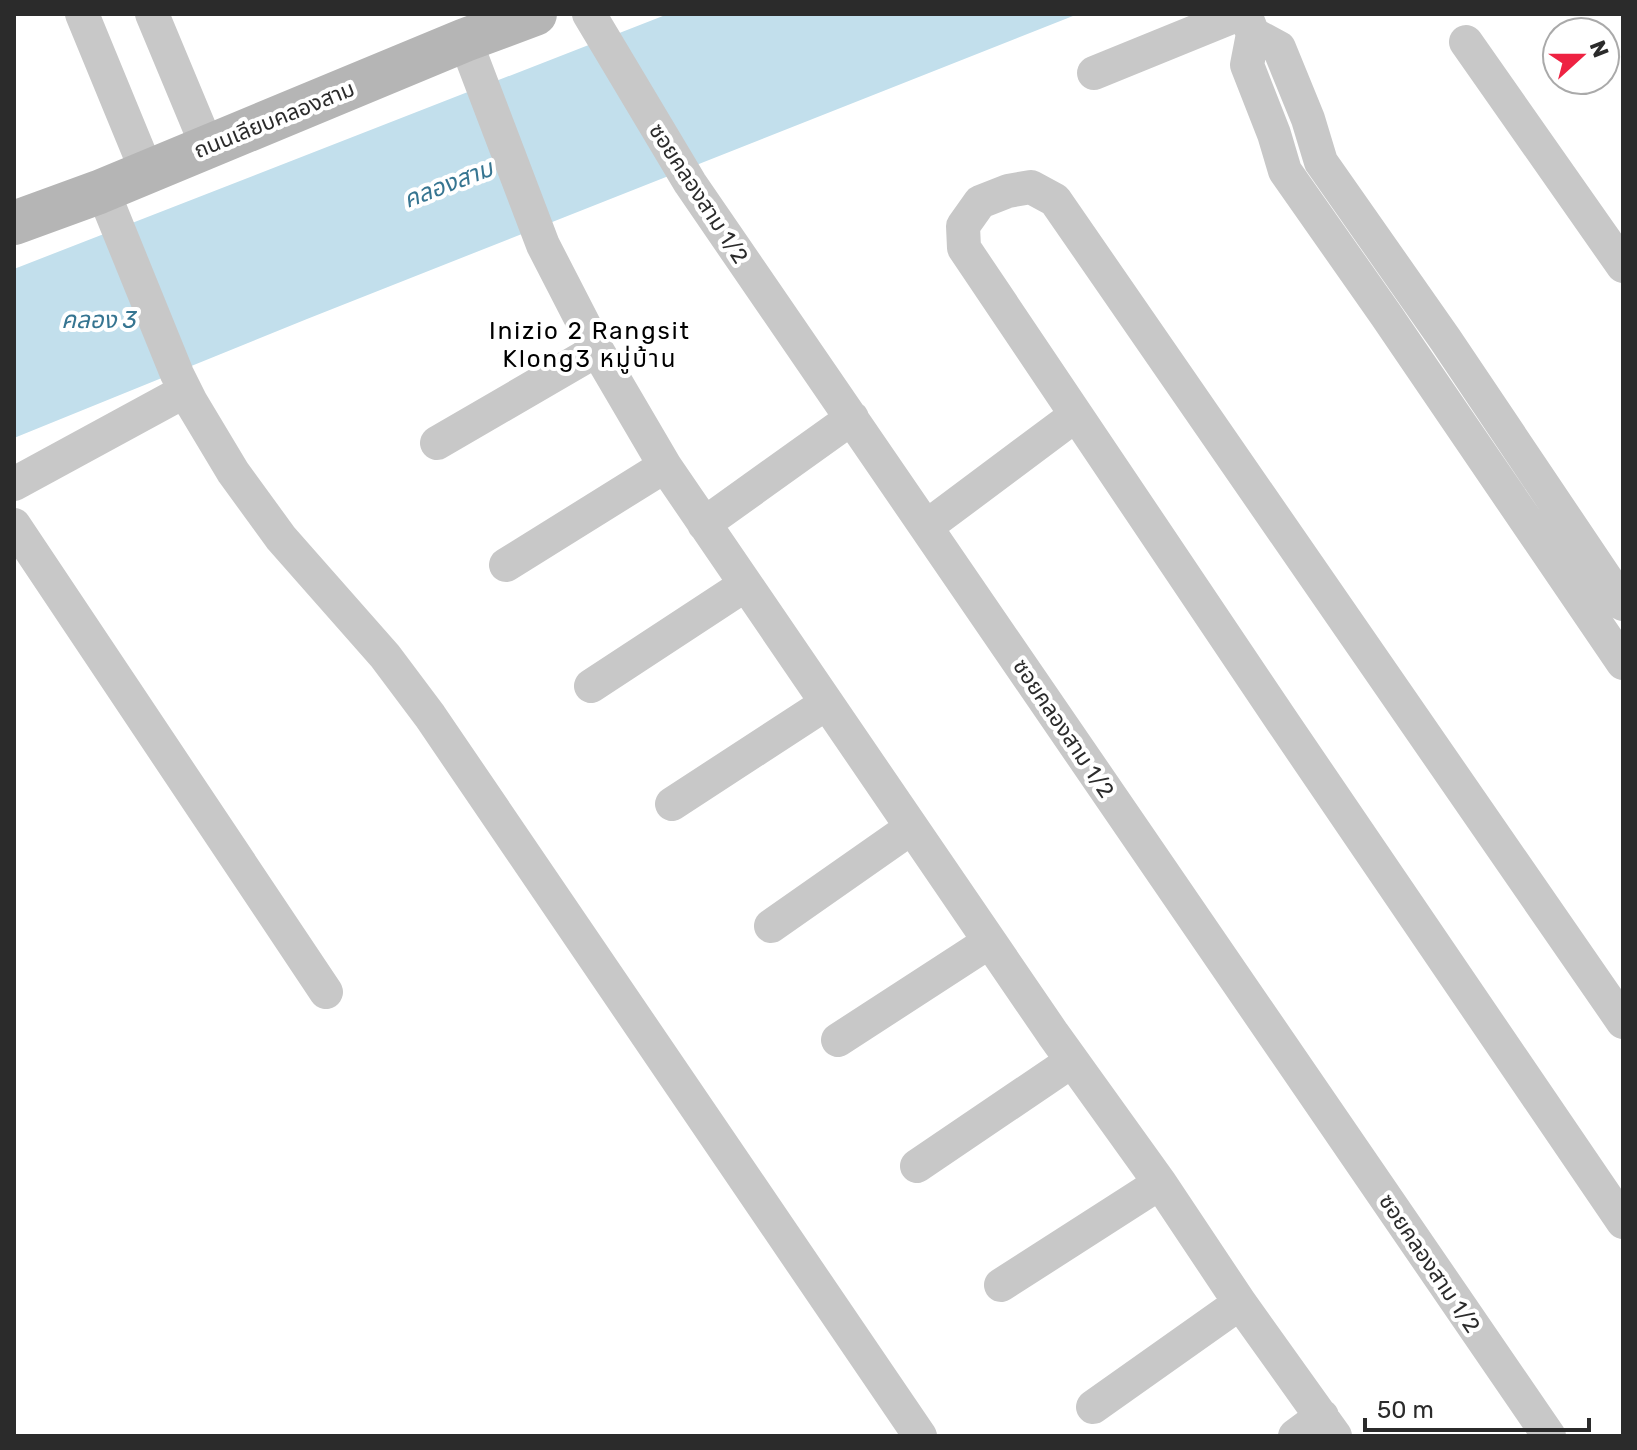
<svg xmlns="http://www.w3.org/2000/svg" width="1637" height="1450" viewBox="0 0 1637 1450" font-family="Rubik,'Noto Sans Thai',sans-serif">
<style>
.water{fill:#c2dfec}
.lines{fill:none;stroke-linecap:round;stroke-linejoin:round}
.street{stroke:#c8c8c8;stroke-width:34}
.secondary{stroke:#b5b5b5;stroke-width:44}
.labels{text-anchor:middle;stroke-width:8;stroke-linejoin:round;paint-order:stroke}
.street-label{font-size:22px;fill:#2b2b2b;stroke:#fff}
.water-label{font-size:24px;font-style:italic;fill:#367591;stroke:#fff}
.neighbourhood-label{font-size:24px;letter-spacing:2px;fill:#000;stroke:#fff}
</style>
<rect width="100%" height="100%" fill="#fff"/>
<path class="water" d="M668,14H1078L307,319L14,438V269Z"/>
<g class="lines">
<path class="street" d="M82,14L147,172
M152,14L207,146
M589,14L690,183L1549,1436
M1245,14L1253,34L1247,65L1274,134L1285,171L1386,315L1623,663
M1253,34L1279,48L1308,119L1321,162L1445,339L1623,604
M465,40L543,245L597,350L665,466L1053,1034L1160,1183L1240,1303L1335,1436
M1466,42L1623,266
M1094,73L1239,14
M99,192L106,199L177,374L191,402L233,472L281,538L385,656L430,716L920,1436
M437,443L597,350
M14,484L185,391
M704,524L852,418
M14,525L326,992
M926,527L1076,415
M506,565L665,466
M591,686L745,585
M672,804L827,703
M771,926L911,828
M1623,1022L1055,200L1031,187L1008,191L980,202L963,226L964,248L1282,721L1623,1222
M838,1040L989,942
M917,1166L1072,1061
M1001,1285L1160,1183
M1093,1407L1240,1303
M1295,1436L1322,1416"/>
<path class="secondary" d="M14,223L99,192L465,40L535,14"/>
</g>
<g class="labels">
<g class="street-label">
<text transform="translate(274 119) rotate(-22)" y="8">ถนนเลียบคลองสาม</text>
<text transform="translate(699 193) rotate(57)" y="8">ซอยคลองสาม 1/2</text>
<text transform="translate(1064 728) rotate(56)" y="8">ซอยคลองสาม 1/2</text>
<text transform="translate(1430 1263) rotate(56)" y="8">ซอยคลองสาม 1/2</text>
</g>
<g class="water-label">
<text transform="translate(448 184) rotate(-21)" y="8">คลองสาม</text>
<text x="99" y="328">คลอง 3</text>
</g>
<g class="neighbourhood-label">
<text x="590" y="339">Inizio 2 Rangsit<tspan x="590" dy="28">Klong3 หมู่บ้าน</tspan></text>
</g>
</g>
<rect width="1637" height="1450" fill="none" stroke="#2b2b2b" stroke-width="32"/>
<g transform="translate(1581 56) rotate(69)"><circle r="38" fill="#ffffff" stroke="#aaaaaa" stroke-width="2"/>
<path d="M0-6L14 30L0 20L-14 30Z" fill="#ee2242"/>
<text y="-12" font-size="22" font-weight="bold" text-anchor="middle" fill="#2b2b2b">N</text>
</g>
<path d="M1365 1418v12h224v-12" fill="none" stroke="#2b2b2b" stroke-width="4"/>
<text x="1377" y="1418" font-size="24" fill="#2b2b2b" stroke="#ffffff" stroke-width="6" paint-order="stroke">50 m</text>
</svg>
